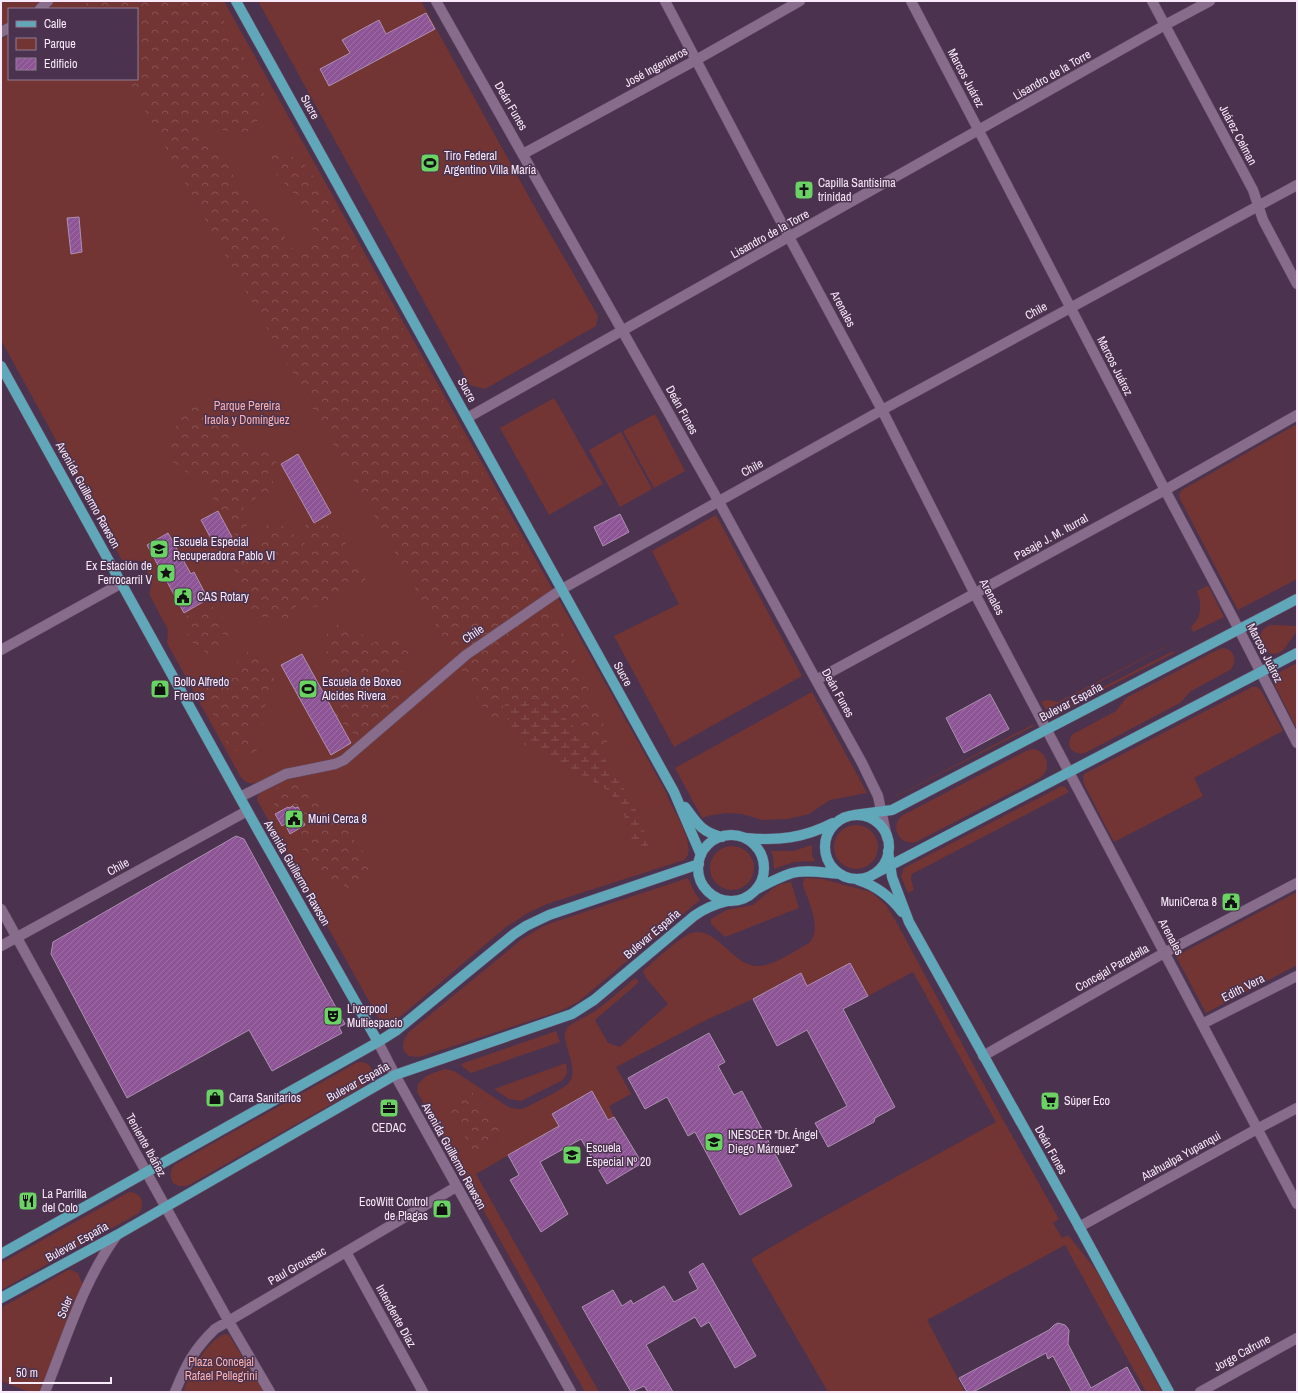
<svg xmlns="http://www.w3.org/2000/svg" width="1298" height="1393" viewBox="0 0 1298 1393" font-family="'Archivo Narrow',sans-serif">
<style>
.green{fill:#723534}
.forest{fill:url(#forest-crowns)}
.wetland{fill:url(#wetland-marsh)}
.building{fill:url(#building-hatch);stroke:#ad90b1}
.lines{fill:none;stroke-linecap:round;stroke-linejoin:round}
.minor-casing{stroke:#644f68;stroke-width:11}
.major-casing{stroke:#644f68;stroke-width:11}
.minor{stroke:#886c8b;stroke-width:10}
.major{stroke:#61a7ba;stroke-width:10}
.labels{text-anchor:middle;stroke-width:3;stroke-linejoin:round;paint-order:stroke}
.street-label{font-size:12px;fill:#f9eafb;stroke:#4b324e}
.poi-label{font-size:12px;fill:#f9eafb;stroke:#4b324e;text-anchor:start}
.park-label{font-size:12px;fill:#fcb2af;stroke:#4b324e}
</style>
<defs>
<pattern id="forest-crowns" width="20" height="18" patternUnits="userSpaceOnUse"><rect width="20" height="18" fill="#723534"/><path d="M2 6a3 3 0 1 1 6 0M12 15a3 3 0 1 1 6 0" fill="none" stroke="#875252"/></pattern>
<pattern id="wetland-marsh" width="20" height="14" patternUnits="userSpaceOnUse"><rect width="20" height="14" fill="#723534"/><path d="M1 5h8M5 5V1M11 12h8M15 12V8" fill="none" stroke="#875252"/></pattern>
<pattern id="building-hatch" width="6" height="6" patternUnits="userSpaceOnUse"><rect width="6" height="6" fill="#8d5595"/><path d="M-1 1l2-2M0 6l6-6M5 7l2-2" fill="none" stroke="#9e6ea5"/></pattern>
</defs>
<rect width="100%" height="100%" fill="#4b324e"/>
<path class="green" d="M1,1H42L31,9H9V22L1,26Z
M54,1H224L553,590L468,658L558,598L667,794V796C673,809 699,849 684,860L547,904L528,913L506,927L394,1022C389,1024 385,1025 380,1021L257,800L258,795L260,793L285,780L337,768L343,756L256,783C248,784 245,782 240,776L167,643L168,630L149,594L152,581L141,561L122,560L1,340V39L9,35V79H137V9H49Z
M258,1H421L534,206L598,316L596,326L485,389L470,385Z
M554,398L603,484L549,515L500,428Z
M655,414L685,471L654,488L623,431Z
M1297,424V579L1238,610L1180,499L1179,494L1182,490Z
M621,432L652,489L620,507L589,450Z
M716,515L802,676L674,747L614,636L679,604L652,551Z
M1207,586L1209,587L1224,617L1193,632L1191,627C1202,618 1202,603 1197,591Z
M1271,625L1297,626C1297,633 1293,637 1289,642C1287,645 1285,648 1283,650C1267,665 1247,633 1271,625Z
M1175,642L1170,645L1046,710L1041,702L1047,700L1058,702Z
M1223,648C1235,650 1238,662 1230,670L1191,691L1180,703L1085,753C1072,756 1064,744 1073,734L1116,711L1126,698L1213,652Z
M1171,652H1176L1052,716L1049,715Z
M1297,663V729L1274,684C1273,680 1273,677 1276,674Z
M1252,687H1257L1261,690L1283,731L1194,778L1203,796L1114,842L1084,784L1083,778L1084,774Z
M812,692L867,793L830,800L809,814L788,819L762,820L742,814L727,813L712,815L702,818L675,768Z
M1034,724L1032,727L895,797L896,796Z
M1033,749C1048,752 1052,769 1040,778L916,842C898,846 889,825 903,815L1026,751Z
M1062,786L1065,787L1069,792L912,874L911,880L914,890L908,893L901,876L904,868Z
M834 847a22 22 0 1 1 44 0a22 22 0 1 1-44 0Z
M812,845V855L815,861L794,862L774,869L773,856L771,851H793Z
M710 868a22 22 0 1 1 44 0a22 22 0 1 1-44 0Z
M688,878L695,893L700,900L578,1002L560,1011L423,1056C404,1061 397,1046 409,1032L522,939L542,927L554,922Z
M805,878L822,879L871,892L886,905L898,925L1002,1118L1059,1219L1053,1223L1062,1238L1068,1235L1096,1270L1162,1392H1146L1065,1245L927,1320L965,1392H828L751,1259L816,1221L996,1122L913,972L868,996L807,986L801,973L753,999L706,1020L616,1067L631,1094L609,1106L614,1117L608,1120L592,1091L552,1114L559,1126L476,1174L599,1392H585L419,1095L417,1092L418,1084L426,1076L444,1069L454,1071L510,1108L520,1109L525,1108C536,1102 560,1091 568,1084C582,1069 558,1040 567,1028C570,1024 589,1015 595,1011C609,1001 622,989 635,978L639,982L595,1020L608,1043L620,1047L668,1004L646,978L643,971C653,962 680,937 691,933C717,925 732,967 759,966C772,966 797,950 809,943C823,929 808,901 803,885V882Z
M791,882L799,908L725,937L711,924V919L727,910L753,905L772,889L781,884Z
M1297,892V965L1206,1013L1176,956Z
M556,1031L560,1042L471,1073L463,1067L461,1064Z
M362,1062C371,1064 374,1070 372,1079L367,1084L187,1186H179L173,1183C169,1175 170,1169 176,1164L356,1063Z
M566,1063L567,1073L563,1080L521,1101L509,1099L494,1089Z
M129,1192C141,1192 146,1203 139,1213L1,1290V1263Z
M68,1270H71L78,1273L82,1283V1287L41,1392H29L1,1381V1308Z
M227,1334L229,1335L264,1392H183C191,1372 199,1354 216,1339C220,1337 222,1334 227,1334Z"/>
<path class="forest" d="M85,1H213L264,94C264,114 260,121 244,134L202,126L201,137L222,149L235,180L257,199L278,227L292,248L306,253L317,242L308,216L295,195L270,167L268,157L278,153L291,156L305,165L325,193L379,286L542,580L544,591L608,734L603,773L541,706L503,705L504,713L492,723L211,230L128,79H137V9H89Z
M203,404C215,412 219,420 229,430C238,441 246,446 254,458L263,451C274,457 276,458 279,471L264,474L266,479L275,482L273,495L263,498H256L244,505L242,516L247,526V536L242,538H237L215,504L211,493L194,476L181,469L173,462L169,448L175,435L177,416L186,406Z
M280,524L303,541L309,549L315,545L306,536L305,525L336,526L367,582L349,588L339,599L322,607L307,606L295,601L297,613L288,621L275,617H256L243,593L234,568L237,551L254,553L260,536L267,525Z
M205,604L218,609L230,632L228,636L221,633L219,641L222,649L217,656L206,653L200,646H196L192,642L188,636L184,624L186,616Z
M339,624L357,629L371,644L382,638L401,640L409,655L397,665L403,672L402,688L399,708L359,735L350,732L335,714L329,691L333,677L331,662L323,643L329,630Z
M251,651L257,656L261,664L269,669L274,677L275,688L272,691L263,693L267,714L262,725V731L251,730L248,734L256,739L257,747L256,754L247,757L234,749L228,744L215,724L213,714L204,698L208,681L219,677L241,678C236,664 234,656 251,651Z
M293,780H303L307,784L313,793L317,803L325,812V821L342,824L346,828L358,846L370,859L373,866L372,872L363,878L362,886C354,891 345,890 341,881H326L318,876L316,871L311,866L305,858L306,853L302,849L298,840L300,833L304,828V812L295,806L283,808H276L273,802L277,794L276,789L283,783Z
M470,1090C479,1099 505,1128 502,1140C502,1141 499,1145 498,1145H493L487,1150L478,1154L471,1150C464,1132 460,1129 445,1117L447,1111L456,1106L463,1108L460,1093L464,1091Z"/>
<path class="wetland" d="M539,698L557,710L601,753L627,794L641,820L649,848L640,852L633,843L622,808L607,790L545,753L522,744L504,713V708L509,699Z"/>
<path class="building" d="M426,13L435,29L329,86L320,69L350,53L342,40L379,20L386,34Z
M79,217L82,252L71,254L67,218Z
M298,454L331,513L314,523L281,464Z
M218,511L232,537L215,546L201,520Z
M620,514L629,532L603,546L594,527Z
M168,533L191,574L194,572L208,599L184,613L147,545Z
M302,654L351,743L331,755L281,665Z
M990,694L1009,729L964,753L946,718Z
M293,806L295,808L298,807L303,816L301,818L305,825L290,834L285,824L282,826L275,814L288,807L289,808Z
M236,836L244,839L345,1024L339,1027L342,1033L272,1071L249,1030L127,1098L51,954L53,942Z
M850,963L868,996L843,1009L895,1107L875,1118L874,1122L828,1147L815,1123L847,1106L807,1030L777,1046L753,999L801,973L807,986Z
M709,1033L725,1062L718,1066L734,1095L742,1091L792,1186L740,1215L695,1132L688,1136L667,1097L645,1109L628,1078Z
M592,1091L608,1120L614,1117L642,1163L607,1184L581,1139L540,1162L568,1214L541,1232L510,1180L519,1175L508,1155L559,1126L552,1114Z
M703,1263L756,1356L735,1368L709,1322L701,1327L695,1317L646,1345L673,1392H648L644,1386L631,1392L582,1307L613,1290L622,1306L631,1300L633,1304L664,1286L674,1302L698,1289L689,1272Z
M1058,1323L1065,1325L1069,1330L1068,1344L1091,1388L1127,1367L1141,1392H1072L1053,1356L1048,1359L1046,1353L973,1392H967L959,1378L1049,1330L1054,1325Z"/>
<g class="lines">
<g class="minor-casing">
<path id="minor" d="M436,1L719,502L816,680L862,763L878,796L887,838
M665,1L789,237L882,410L975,594L1297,1204
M911,1L979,131L1165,490L1233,618L1297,743
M1152,1L1253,190L1263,220L1297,284
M40,9L48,1
M1,32L9,28
M523,154L696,60L800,1
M467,418L1165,25L1210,1
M1,650L122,583
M816,680L1165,490L1297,415
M240,797L286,774L335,764L344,760L466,655L562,589L882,410L1297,185
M1,909L228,1320L270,1392
M1,946L247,811
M1202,1024L1297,976
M378,1042L395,1075L571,1392
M983,1056L1164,953L1297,883
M1079,1227L1257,1129L1297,1108
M346,1252L423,1392
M45,1392C66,1340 83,1281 117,1235
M175,1392C186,1365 194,1349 215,1329L456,1187
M1200,1392L1297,1338"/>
</g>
<g class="major-casing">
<path id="major" d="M236,1L674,792L701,855
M1,366L259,832L378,1042
M685,807C697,823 701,832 722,837
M825 847a32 32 0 1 1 64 0a32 32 0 1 1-64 0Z
M854,815L892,810L1297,599
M698 868a33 33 0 1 1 66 0a33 33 0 1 1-66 0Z
M746,838C778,841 804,838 833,823
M888,851L892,877L909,922L1076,1221L1169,1392
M872,875L1297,653
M858,880C877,886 890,896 902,912
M757,889C768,883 780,877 792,873C807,869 825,873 840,874
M1,1254L378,1042L397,1030L514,934L526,926L549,915L699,864
M1,1298L117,1235L395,1075L572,1014L594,1000L694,916C705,908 715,904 728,901"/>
</g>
<use href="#minor" class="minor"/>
<use href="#major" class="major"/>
</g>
<defs>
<g id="stadium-square" transform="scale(1)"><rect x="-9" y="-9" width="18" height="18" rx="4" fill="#6bd363" stroke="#4b324e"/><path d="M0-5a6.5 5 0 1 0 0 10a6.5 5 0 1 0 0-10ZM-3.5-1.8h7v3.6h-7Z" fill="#111"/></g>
<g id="church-square" transform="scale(1)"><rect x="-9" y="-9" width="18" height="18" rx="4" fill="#6bd363" stroke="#4b324e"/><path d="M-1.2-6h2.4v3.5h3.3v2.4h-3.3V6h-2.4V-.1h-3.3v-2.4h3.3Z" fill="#111"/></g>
<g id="school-square" transform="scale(1)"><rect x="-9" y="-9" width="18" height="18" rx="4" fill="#6bd363" stroke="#4b324e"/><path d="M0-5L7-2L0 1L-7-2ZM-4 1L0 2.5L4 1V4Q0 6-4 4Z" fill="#111"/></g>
<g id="sight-square" transform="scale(1)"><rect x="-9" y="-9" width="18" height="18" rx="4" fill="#6bd363" stroke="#4b324e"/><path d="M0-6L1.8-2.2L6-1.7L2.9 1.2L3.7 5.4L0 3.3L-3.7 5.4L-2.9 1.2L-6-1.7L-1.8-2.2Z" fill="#111"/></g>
<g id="civic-square" transform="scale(1)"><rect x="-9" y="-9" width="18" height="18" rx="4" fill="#6bd363" stroke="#4b324e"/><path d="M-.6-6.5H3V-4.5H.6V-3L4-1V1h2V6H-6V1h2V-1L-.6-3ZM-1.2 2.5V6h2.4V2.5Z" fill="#111"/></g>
<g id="shop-square" transform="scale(1)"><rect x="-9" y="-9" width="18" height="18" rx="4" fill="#6bd363" stroke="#4b324e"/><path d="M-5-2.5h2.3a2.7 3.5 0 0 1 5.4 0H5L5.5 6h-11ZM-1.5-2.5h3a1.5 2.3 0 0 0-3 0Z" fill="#111"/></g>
<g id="theatre-square" transform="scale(1)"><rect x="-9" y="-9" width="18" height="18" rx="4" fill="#6bd363" stroke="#4b324e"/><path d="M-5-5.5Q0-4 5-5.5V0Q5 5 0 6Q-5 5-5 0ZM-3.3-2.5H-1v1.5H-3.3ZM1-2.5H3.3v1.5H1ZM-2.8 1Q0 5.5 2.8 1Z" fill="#111"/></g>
<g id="supermarket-square" transform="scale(1)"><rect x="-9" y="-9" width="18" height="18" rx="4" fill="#6bd363" stroke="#4b324e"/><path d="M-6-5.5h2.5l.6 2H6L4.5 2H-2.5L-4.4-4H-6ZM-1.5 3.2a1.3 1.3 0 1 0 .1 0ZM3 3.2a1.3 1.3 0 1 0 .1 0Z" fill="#111"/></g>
<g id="office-square" transform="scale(1)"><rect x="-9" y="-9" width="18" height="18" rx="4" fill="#6bd363" stroke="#4b324e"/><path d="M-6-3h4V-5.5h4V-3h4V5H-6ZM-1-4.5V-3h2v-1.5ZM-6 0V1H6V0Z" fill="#111"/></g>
<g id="university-square" transform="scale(1)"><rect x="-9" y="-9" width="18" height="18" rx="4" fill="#6bd363" stroke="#4b324e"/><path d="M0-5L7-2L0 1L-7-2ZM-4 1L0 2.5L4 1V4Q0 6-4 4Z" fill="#111"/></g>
<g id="restaurant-square" transform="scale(1)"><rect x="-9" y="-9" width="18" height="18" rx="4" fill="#6bd363" stroke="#4b324e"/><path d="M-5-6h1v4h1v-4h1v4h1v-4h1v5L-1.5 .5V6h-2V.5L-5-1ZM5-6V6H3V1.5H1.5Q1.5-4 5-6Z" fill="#111"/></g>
</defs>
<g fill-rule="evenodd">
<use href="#stadium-square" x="430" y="163"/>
<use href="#church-square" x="804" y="190"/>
<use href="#school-square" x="159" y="549"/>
<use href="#sight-square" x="166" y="573"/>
<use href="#civic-square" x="183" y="597"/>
<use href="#shop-square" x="160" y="689"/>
<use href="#stadium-square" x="308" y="689"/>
<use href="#civic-square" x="294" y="819"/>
<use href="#civic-square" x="1231" y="902"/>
<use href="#theatre-square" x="333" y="1016"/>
<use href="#shop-square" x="215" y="1098"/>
<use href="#supermarket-square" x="1050" y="1101"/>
<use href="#office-square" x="389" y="1108"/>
<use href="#university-square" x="714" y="1142"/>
<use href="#school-square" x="572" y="1155"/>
<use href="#restaurant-square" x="28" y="1201"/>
<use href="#shop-square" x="442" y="1209"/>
</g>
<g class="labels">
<g class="street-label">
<text transform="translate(656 67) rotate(-29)" y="4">José Ingenieros</text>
<text transform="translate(1052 75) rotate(-30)" y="4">Lisandro de la Torre</text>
<text transform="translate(966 78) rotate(62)" y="4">Marcos Juárez</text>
<text transform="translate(511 106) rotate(60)" y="4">Deán Funes</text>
<text transform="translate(310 107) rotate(61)" y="4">Sucre</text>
<text transform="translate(1238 135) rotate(62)" y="4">Juárez Celman</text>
<text transform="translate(770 234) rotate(-29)" y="4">Lisandro de la Torre</text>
<text transform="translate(843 309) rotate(62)" y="4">Arenales</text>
<text transform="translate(1036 311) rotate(-29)" y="4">Chile</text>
<text transform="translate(1115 366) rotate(63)" y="4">Marcos Juárez</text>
<text transform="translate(467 390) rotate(61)" y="4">Sucre</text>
<text transform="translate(682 410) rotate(61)" y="4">Deán Funes</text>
<text transform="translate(752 468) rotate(-29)" y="4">Chile</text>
<text transform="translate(88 495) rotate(61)" y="4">Avenida Guillermo Rawson</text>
<text transform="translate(1051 537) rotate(-29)" y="4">Pasaje J. M. Iturral</text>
<text transform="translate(992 597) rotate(62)" y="4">Arenales</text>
<text transform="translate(473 634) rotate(-34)" y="4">Chile</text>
<text transform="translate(1265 653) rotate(63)" y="4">Marcos Juárez</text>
<text transform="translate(623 674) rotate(61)" y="4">Sucre</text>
<text transform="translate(838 693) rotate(61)" y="4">Deán Funes</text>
<text transform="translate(1071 702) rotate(-28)" y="4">Bulevar España</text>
<text transform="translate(118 867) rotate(-29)" y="4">Chile</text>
<text transform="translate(297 873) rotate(60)" y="4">Avenida Guillermo Rawson</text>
<text transform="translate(652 934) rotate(-40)" y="4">Bulevar España</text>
<text transform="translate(1171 937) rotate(62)" y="4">Arenales</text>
<text transform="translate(1112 968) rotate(-30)" y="4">Concejal Paradella</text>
<text transform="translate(1243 988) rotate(-27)" y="4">Edith Vera</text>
<text transform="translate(358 1082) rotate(-29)" y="4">Bulevar España</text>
<text transform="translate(146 1145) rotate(61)" y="4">Teniente Ibáñez</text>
<text transform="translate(1051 1150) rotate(61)" y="4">Deán Funes</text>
<text transform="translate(454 1156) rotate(61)" y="4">Avenida Guillermo Rawson</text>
<text transform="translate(1181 1156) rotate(-29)" y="4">Atahualpa Yupanqui</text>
<text transform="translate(77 1242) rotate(-29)" y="4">Bulevar España</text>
<text transform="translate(297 1266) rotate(-30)" y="4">Paul Groussac</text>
<text transform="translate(65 1307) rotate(-68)" y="4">Soler</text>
<text transform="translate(396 1316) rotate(61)" y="4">Intendente Díaz</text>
<text transform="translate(1242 1353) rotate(-29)" y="4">Jorge Cafrune</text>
</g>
<g class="poi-label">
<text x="444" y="160">Tiro Federal<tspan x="444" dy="14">Argentino Villa María</tspan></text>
<text x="818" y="187">Capilla Santísima<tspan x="818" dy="14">trinidad</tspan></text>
<text x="173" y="546">Escuela Especial<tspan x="173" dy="14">Recuperadora Pablo VI</tspan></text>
<text x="152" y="570" text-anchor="end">Ex Estación de<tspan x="152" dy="14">Ferrocarril V</tspan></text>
<text x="197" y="601">CAS Rotary</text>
<text x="174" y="686">Bollo Alfredo<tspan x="174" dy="14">Frenos</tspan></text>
<text x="322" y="686">Escuela de Boxeo<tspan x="322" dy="14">Alcides Rivera</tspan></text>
<text x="308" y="823">Muni Cerca 8</text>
<text x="1217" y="906" text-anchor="end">MuniCerca 8</text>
<text x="347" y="1013">Liverpool<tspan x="347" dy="14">Multiespacio</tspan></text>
<text x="229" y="1102">Carra Sanitarios</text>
<text x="1064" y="1105">Súper Eco</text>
<text x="389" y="1132" text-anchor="middle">CEDAC</text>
<text x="728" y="1139">INESCER “Dr. Ángel<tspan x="728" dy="14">Diego Márquez”</tspan></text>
<text x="586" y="1152">Escuela<tspan x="586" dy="14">Especial Nº 20</tspan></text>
<text x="42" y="1198">La Parrilla<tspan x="42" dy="14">del Colo</tspan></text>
<text x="428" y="1206" text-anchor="end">EcoWitt Control<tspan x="428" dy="14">de Plagas</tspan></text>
</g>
<g class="park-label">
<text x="247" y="410">Parque Pereira<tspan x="247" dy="14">Iraola y Domínguez</tspan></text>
<text x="221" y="1366">Plaza Concejal<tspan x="221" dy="14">Rafael Pellegrini</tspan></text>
</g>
</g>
<rect width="1298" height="1393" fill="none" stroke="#f9eafb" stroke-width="4"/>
<rect x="8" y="8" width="130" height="72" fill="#4b324e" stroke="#917c93"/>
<rect x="16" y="21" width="20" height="6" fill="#61a7ba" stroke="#917c93"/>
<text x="44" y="28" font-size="12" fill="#f9eafb">Calle</text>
<rect x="16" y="38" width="20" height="12" fill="#723534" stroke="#917c93"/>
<text x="44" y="48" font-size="12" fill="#f9eafb">Parque</text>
<rect x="16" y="58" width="20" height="12" fill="url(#building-hatch)" stroke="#917c93"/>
<text x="44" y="68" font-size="12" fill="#f9eafb">Edificio</text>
<path d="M10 1377v6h101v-6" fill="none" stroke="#f9eafb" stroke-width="2"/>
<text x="16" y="1377" font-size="12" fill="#f9eafb" stroke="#4b324e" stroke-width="3" paint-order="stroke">50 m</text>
</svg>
